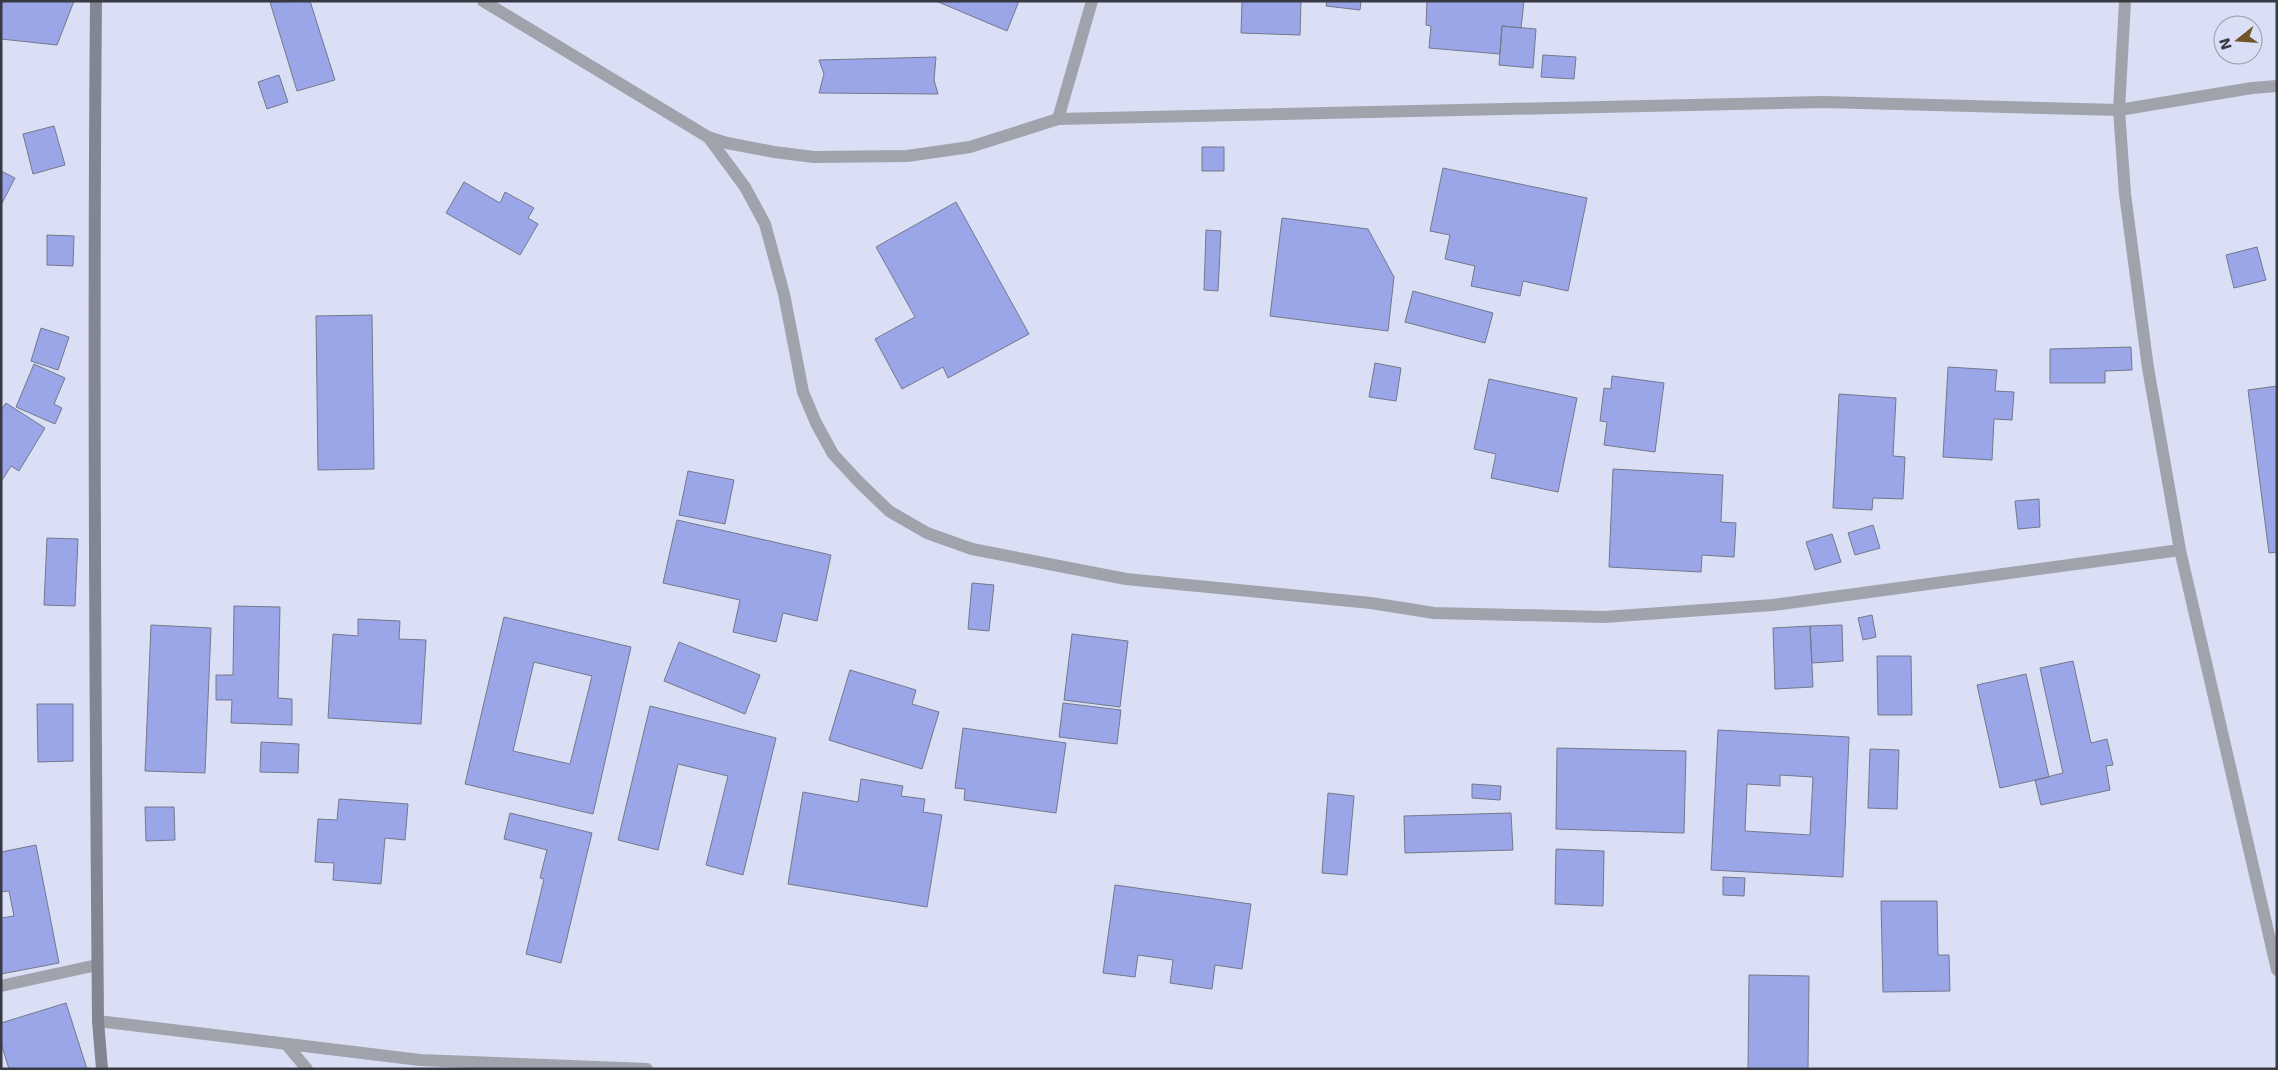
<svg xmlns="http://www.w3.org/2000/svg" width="2278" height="1070" viewBox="0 0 2278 1070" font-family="'DejaVu Sans',sans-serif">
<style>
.building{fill:#9aa6e8;stroke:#74788b;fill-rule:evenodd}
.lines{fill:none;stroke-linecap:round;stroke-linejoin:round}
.lane{stroke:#a1a3ac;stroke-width:12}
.street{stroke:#a1a3ac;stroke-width:12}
.secondary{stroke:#838593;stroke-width:12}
</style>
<rect width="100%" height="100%" fill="#dadff5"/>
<path class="building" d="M1,1H74L57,45L1,39Z
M310,1L335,80L297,91L270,2Z
M936,1H1019L1007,31Z
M1242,1H1301L1300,35L1241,33Z
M1327,1H1361L1360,10L1326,6Z
M1427,1H1524L1521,28L1502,26L1500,54L1429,48L1431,26L1426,25Z
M1502,26L1536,29L1533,68L1499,65Z
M1543,55L1576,57L1574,79L1541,77Z
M936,57L934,80L938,94L819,93L824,74L819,60Z
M279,75L288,102L267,109L258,82Z
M54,126L65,165L33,174L23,134Z
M1202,147H1224V171H1202Z
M1443,168L1587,198L1568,291L1523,281L1520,296L1471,286L1475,266L1445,259L1450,235L1430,231Z
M1,171L15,178L1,205Z
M464,182L500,203L505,192L534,208L528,218L538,224L520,255L446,213Z
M956,202L1029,334L948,378L943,367L902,389L875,339L915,317L876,247Z
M1282,218L1368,229L1394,277L1388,331L1270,316Z
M1206,230L1221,231L1218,291L1204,290Z
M47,235L74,236L73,266L47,265Z
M2257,247L2266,280L2234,288L2226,255Z
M1413,291L1493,313L1485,343L1405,322Z
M372,315L374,469L318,470L316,316Z
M41,328L69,337L58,370L31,361Z
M2131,347L2132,370L2105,371V383H2050V349Z
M1375,363L1401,368L1396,401L1369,397Z
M34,364L65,378L54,404L62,408L55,424L16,407Z
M1948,367L1997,370L1995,391L2014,392L2012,420L1994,419L1992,460L1943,457Z
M1612,376L1664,383L1655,452L1604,445L1607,422L1600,421L1604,388L1611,389Z
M1489,379L1577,398L1558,492L1491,478L1496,454L1474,449Z
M2277,386V552L2269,553L2248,390Z
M1839,394L1896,398L1893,456L1905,457L1903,499L1873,498L1872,510L1833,508Z
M6,403L45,428L19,471L11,466L1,482V410Z
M1613,469L1723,475L1721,522L1736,523L1734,557L1702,555L1701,572L1609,567Z
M688,471L734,480L725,524L679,515Z
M2039,499L2040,527L2018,529L2015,501Z
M677,520L831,555L817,621L783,613L776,642L733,632L740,600L663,583Z
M1873,525L1880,548L1855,555L1848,533Z
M1832,534L1841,562L1815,570L1806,542Z
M47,538L78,539L75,606L44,605Z
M972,583L994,585L989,631L968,629Z
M234,606L280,607L278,698L292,699V725L231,723L232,700H216V675H233Z
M1872,615L1876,637L1863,640L1858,618Z
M504,617L631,647L593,814L465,784ZM534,662L592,676L570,764L513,751Z
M358,619L400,621L399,639L426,640L421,724L328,718L333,634L358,636Z
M151,625L211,628L205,773L145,771Z
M1842,625L1843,661L1812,663L1810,626Z
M1810,626L1813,687L1775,689L1773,628Z
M1072,634L1128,641L1120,707L1064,700Z
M679,642L760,675L745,714L664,681Z
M1877,656H1911L1912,715H1878Z
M2073,661L2091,743L2107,739L2113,765L2106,766L2110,790L2041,805L2035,780L2063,773L2040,668Z
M850,670L916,690L912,704L939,712L922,769L829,740Z
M2026,674L2049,777L2000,788L1977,685Z
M1063,703L1121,710L1117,744L1059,737Z
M37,704H73V761L38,762Z
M650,706L776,738L743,875L706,865L728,776L678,764L658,850L618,840Z
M963,728L1066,743L1056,813L964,800L965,789L955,788Z
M1718,730L1849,737L1843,877L1711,870ZM1780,775L1813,777L1810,835L1745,831L1747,784L1780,786Z
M261,742L299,744L298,773L260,772Z
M1557,748L1686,751L1684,833L1556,829Z
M1870,749L1899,750L1897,809L1868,808Z
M861,779L903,786L901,796L925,799L923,812L942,815L927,907L788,884L803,792L858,802Z
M1472,784L1501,786L1500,800L1472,798Z
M1328,793L1354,796L1347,875L1322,873Z
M339,799L408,804L405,840L385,838L381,884L333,880L334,863L315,862L318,819L337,820Z
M145,807H174L175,840L146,841Z
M510,813L592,833L561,963L526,954L544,879L540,878L547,850L504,839Z
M1511,813L1513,850L1405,853L1404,816Z
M36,845L59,963L1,974V918L14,916L9,891L1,892V852Z
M1556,849L1604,851L1603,906L1555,904Z
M1723,877L1745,878L1744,896L1723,895Z
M1115,885L1251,904L1242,969L1215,965L1212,989L1170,983L1173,960L1138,955L1135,977L1103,973Z
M1881,901H1937L1938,955H1949L1950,991L1883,992Z
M1749,975L1809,976L1808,1069H1748Z
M66,1003L87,1069H9L1,1043V1023Z"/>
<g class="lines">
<path class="lane" d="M286,1044L307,1069"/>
<path class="street" d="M483,1L708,137L727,143L774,152L814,157L907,156L970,147L1058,119L1824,102L2119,110L2252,88L2277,86
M2125,1L2119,110L2125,194L2148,368L2180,550L2277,970
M1058,119L1092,1
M708,137L745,187L765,224L784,294L803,392L816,423L833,454L858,481L889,511L927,533L972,549L1126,579L1371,603L1434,613L1604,617L1773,605L2180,550
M1,986L97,965
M98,1021L420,1060L647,1069"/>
<path class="secondary" d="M96,1C93,341 95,681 98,1021L102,1069"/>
</g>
<rect width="2278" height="1070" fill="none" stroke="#383a43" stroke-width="5"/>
<g transform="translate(2238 40) rotate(253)"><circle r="24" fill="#dadff5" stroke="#999dae"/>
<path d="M0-4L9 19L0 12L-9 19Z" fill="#705427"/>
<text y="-8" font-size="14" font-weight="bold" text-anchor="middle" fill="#383a43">N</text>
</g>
</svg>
